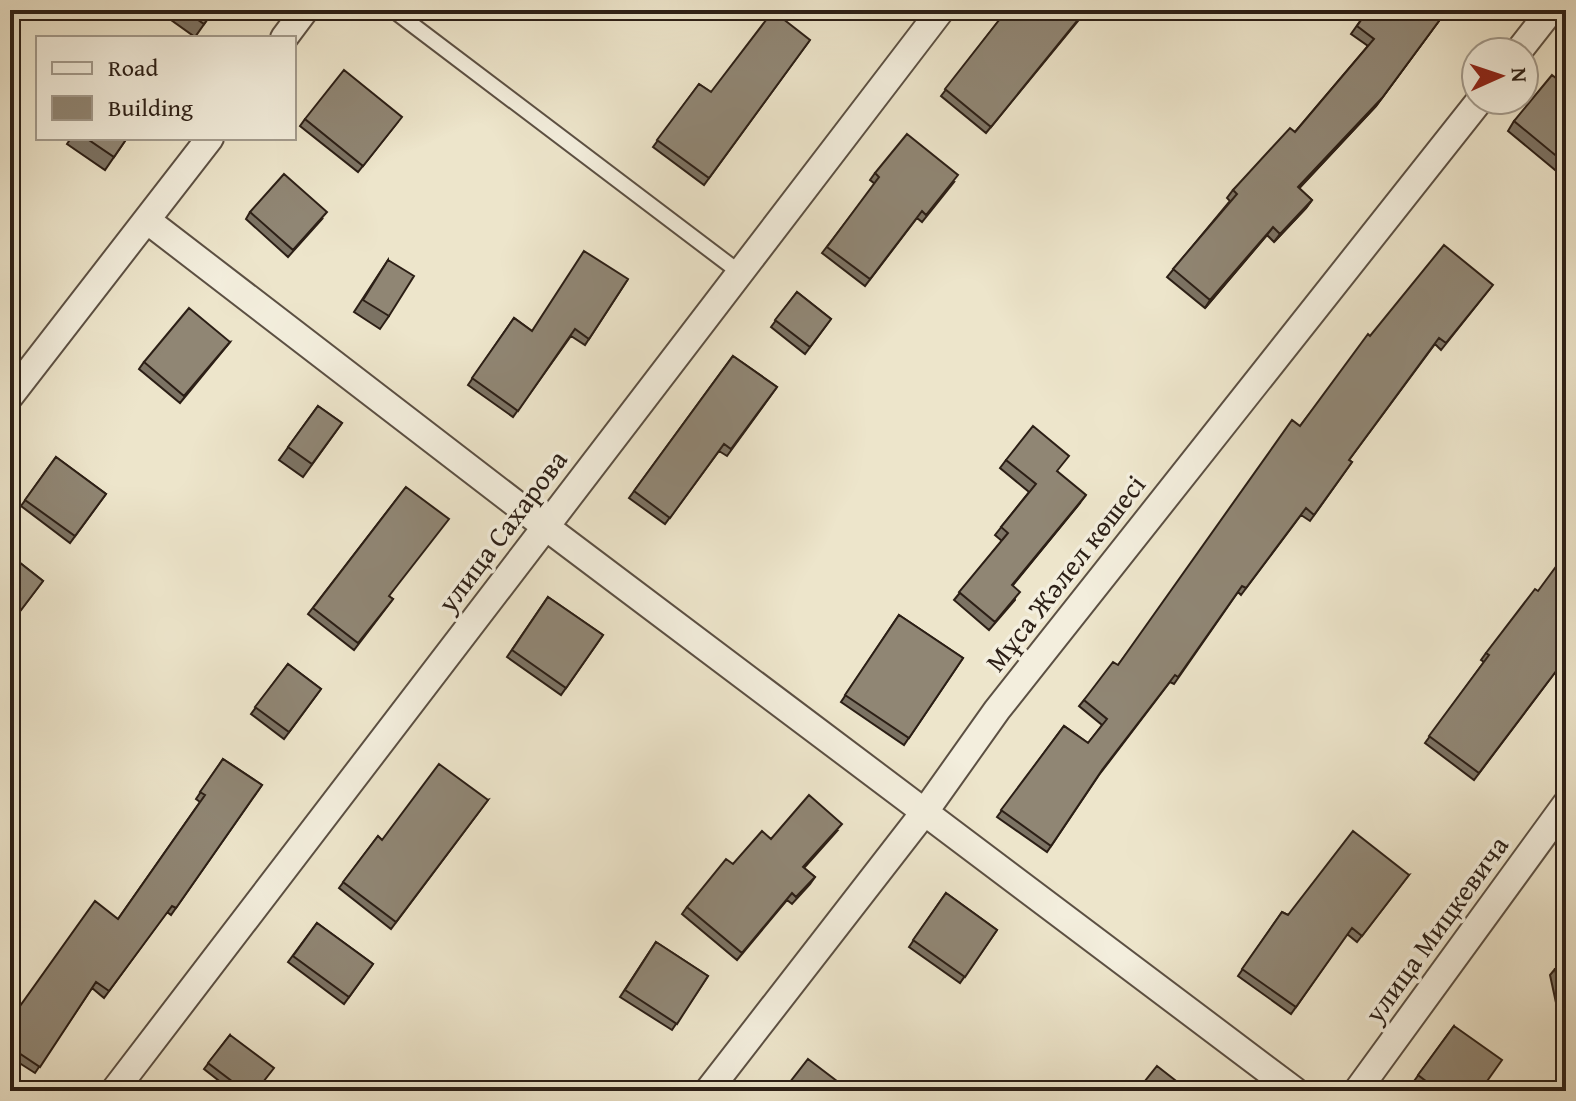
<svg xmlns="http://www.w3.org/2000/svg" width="1576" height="1101" viewBox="0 0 1576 1101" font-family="'Gentium Book Plus',serif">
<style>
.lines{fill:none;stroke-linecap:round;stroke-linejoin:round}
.service-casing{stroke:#5c5043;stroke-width:18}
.minor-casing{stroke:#5c5043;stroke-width:30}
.service{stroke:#f3eedd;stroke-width:14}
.minor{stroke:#f3eedd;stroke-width:26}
.wall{fill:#7c7364;stroke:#2c1f16;stroke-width:2}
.shaded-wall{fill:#655e51;stroke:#2c1f16;stroke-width:2}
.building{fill:#908674;stroke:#2c1f16;stroke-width:2}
.labels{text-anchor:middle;stroke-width:7;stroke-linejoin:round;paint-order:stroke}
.street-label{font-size:28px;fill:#2c1f16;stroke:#f3eedd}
</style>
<rect width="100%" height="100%" fill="#ede5cb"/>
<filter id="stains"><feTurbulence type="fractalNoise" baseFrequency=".0025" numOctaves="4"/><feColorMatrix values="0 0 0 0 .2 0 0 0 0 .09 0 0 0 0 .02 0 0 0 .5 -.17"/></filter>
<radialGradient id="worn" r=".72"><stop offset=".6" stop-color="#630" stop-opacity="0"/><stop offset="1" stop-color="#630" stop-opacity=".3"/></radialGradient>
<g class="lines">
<g class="service-casing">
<path id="service" d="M393,10L739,272"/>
</g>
<g class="minor-casing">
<path id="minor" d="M284,38L305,10
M1518,52L1551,10
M148,221L546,527L1295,1091
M10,396L210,138
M114,1091L941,10
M708,1091L926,810L997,710L1480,100
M1357,1091L1566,804"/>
</g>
<use href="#service" class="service"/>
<use href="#minor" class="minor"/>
</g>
<path class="wall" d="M157,10H214L195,37Z
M1007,10H1087L986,133L941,96Z
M1368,10H1447L1376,106L1299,188L1312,200L1306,208L1274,242L1267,235L1205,308L1167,277L1230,201L1227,198L1233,190L1295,132L1368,46L1351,34Z
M810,40L704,185L653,147L699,84L711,92Z
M1566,86V179L1508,131L1514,121Z
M305,119L397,123L358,172L300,126Z
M71,138H127L105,170L67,144Z
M875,173L954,182L922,222L917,218L865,286L822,253L875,184L870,180Z
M250,212L322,219L288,257L246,219Z
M388,260L389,316L380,329L354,312Z
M628,279L585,345L571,336L513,417L468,385L514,318L532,331Z
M1488,291L1441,350L1435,344L1349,460L1352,462L1310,521L1301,515L1241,595L1238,592L1174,684L1170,682L1099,775L1047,852L997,817L1064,726L1088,743L1102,725L1079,706L1084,700L1118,665L1300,426L1370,336Z
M797,292L831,319L805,354L771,327Z
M230,342L180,403L139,369L144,362Z
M733,356L777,387L727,456L719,451L665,524L629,498Z
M318,406L342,423L303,477L279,460Z
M56,457L106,494L70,543L21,506Z
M1006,460L1057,471L1080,503L1013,585L1015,600L989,630L954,600L1002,541L995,535L1029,492L1000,468Z
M406,487L389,597L393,599L354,650L308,614Z
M10,555L43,581L13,620L10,618Z
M548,597L603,635L561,695L507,657Z
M899,615L963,658L904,745L841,702Z
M1486,653L1566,658L1474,780L1425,743L1484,662L1481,660Z
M288,664L321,689L284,739L251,714Z
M223,759L262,785L171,915L167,912L104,998L92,988L35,1073L10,1057V1020L118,919L200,802L196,799Z
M488,800L391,929L339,888L378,836L382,840Z
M837,831L804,868L815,877L810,884L792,904L787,900L737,960L682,914L687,907L733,864L771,839Z
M1409,875L1357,942L1347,934L1291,1014L1238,976L1282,912L1288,915Z
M946,893L997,930L960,983L909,947Z
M317,923L373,964L344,1004L288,962Z
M656,942L708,976L672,1030L620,997Z
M1566,966V1049L1550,975L1555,969Z
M1454,1026L1480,1091H1413L1409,1088Z
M230,1035L256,1091H232L204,1069Z"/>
<path class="shaded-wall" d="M1447,10L1376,106L1293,195L1298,187Z
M1312,200L1306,208L1274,242L1280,234Z
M1273,227L1267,235L1205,308L1210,300Z
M1086,495L1080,503L1006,593L1012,585Z"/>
<path class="building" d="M184,10H214L204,24Z
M1007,10H1086L991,127L945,89Z
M1368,10H1447L1382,98L1298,187L1312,200L1280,234L1273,227L1210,300L1173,269L1237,194L1233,190L1290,128L1295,132L1374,39L1357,26Z
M773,11L810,40L709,178L657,140L699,84L711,92Z
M344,70L402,117L363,166L305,119Z
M1552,75L1566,86V164L1514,121Z
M907,134L958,175L926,215L922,211L870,279L827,247L879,177L875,173Z
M86,138H127L114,157Z
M284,174L327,212L293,250L250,212Z
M1444,245L1493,285L1446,343L1439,338L1349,460L1352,462L1314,515L1306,508L1246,588L1242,586L1178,677L1175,675L1102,770L1051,846L1001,810L1064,726L1088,743L1107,719L1084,700L1113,662L1118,665L1292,420L1300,426L1368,334L1370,336Z
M584,251L628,279L589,339L575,329L518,411L472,378L514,318L532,331Z
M388,260L414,276L389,316L363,300Z
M797,292L831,319L810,347L775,320Z
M189,308L230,342L184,396L144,362Z
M733,356L777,387L731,449L724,444L670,518L634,491Z
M318,406L342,423L312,464L288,447Z
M1033,426L1069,456L1057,471L1086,495L1012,585L1020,592L995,622L959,592L1008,533L1001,527L1036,484L1006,460Z
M56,457L106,494L75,536L25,500Z
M406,487L449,519L389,596L393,599L358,643L313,608Z
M1566,553V658L1479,773L1429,736L1489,655L1486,653L1535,589L1538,591Z
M10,555L43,581L18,614L10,607Z
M548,597L603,635L566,688L512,650Z
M899,615L963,658L909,738L845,695Z
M288,664L321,689L289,732L255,707Z
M223,759L262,785L176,908L172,906L109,991L96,982L40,1067L10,1047V1020L95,901L118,919L205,795L200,792Z
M439,764L488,800L396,922L343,882L378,836L382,840Z
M809,795L842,824L803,867L815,877L796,897L792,893L742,953L687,907L726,859L733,864L762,831L771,839Z
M1353,831L1409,875L1362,936L1352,928L1296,1007L1242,969L1282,912L1288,915Z
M946,893L997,930L965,977L913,940Z
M317,923L373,964L349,997L293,956Z
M656,942L708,976L677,1024L625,990Z
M1566,966V1020L1555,969Z
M1454,1026L1502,1060L1480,1091H1439L1418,1075Z
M230,1035L274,1068L256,1091H245L208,1063Z
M808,1059L850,1091H783Z
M1157,1066L1189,1091H1137Z"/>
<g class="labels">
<g class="street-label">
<text transform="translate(502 531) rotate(-53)" y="10">улица Сахарова</text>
<text transform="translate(1065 573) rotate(-52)" y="10">Мұса Жәлел көшесі</text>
<text transform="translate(1436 929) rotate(-54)" y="10">улица Мицкевича</text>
</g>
</g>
<rect width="1576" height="1101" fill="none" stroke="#ede5cb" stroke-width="40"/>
<rect x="12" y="12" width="1552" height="1077" fill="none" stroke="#2c1f16" stroke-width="4"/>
<rect x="20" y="20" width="1536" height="1061" fill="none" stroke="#2c1f16" stroke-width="2"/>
<rect x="36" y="36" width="260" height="104" fill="#f3eedd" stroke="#a39b8d" stroke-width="2"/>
<rect x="52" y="62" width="40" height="12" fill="#f3eedd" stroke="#a39b8d" stroke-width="2"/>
<text x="108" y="76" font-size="24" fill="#2c1f16">Road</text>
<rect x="52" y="96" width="40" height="24" fill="#908674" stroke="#a39b8d" stroke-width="2"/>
<text x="108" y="116" font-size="24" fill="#2c1f16">Building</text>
<g transform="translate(1500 76) rotate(87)"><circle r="38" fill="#f3eedd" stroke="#a39b8d" stroke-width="2"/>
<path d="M0-6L14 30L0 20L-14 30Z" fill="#8f2418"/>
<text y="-12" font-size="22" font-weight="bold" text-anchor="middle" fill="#2c1f16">N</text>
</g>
<rect width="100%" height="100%" filter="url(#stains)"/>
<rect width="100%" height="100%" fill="url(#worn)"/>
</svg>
